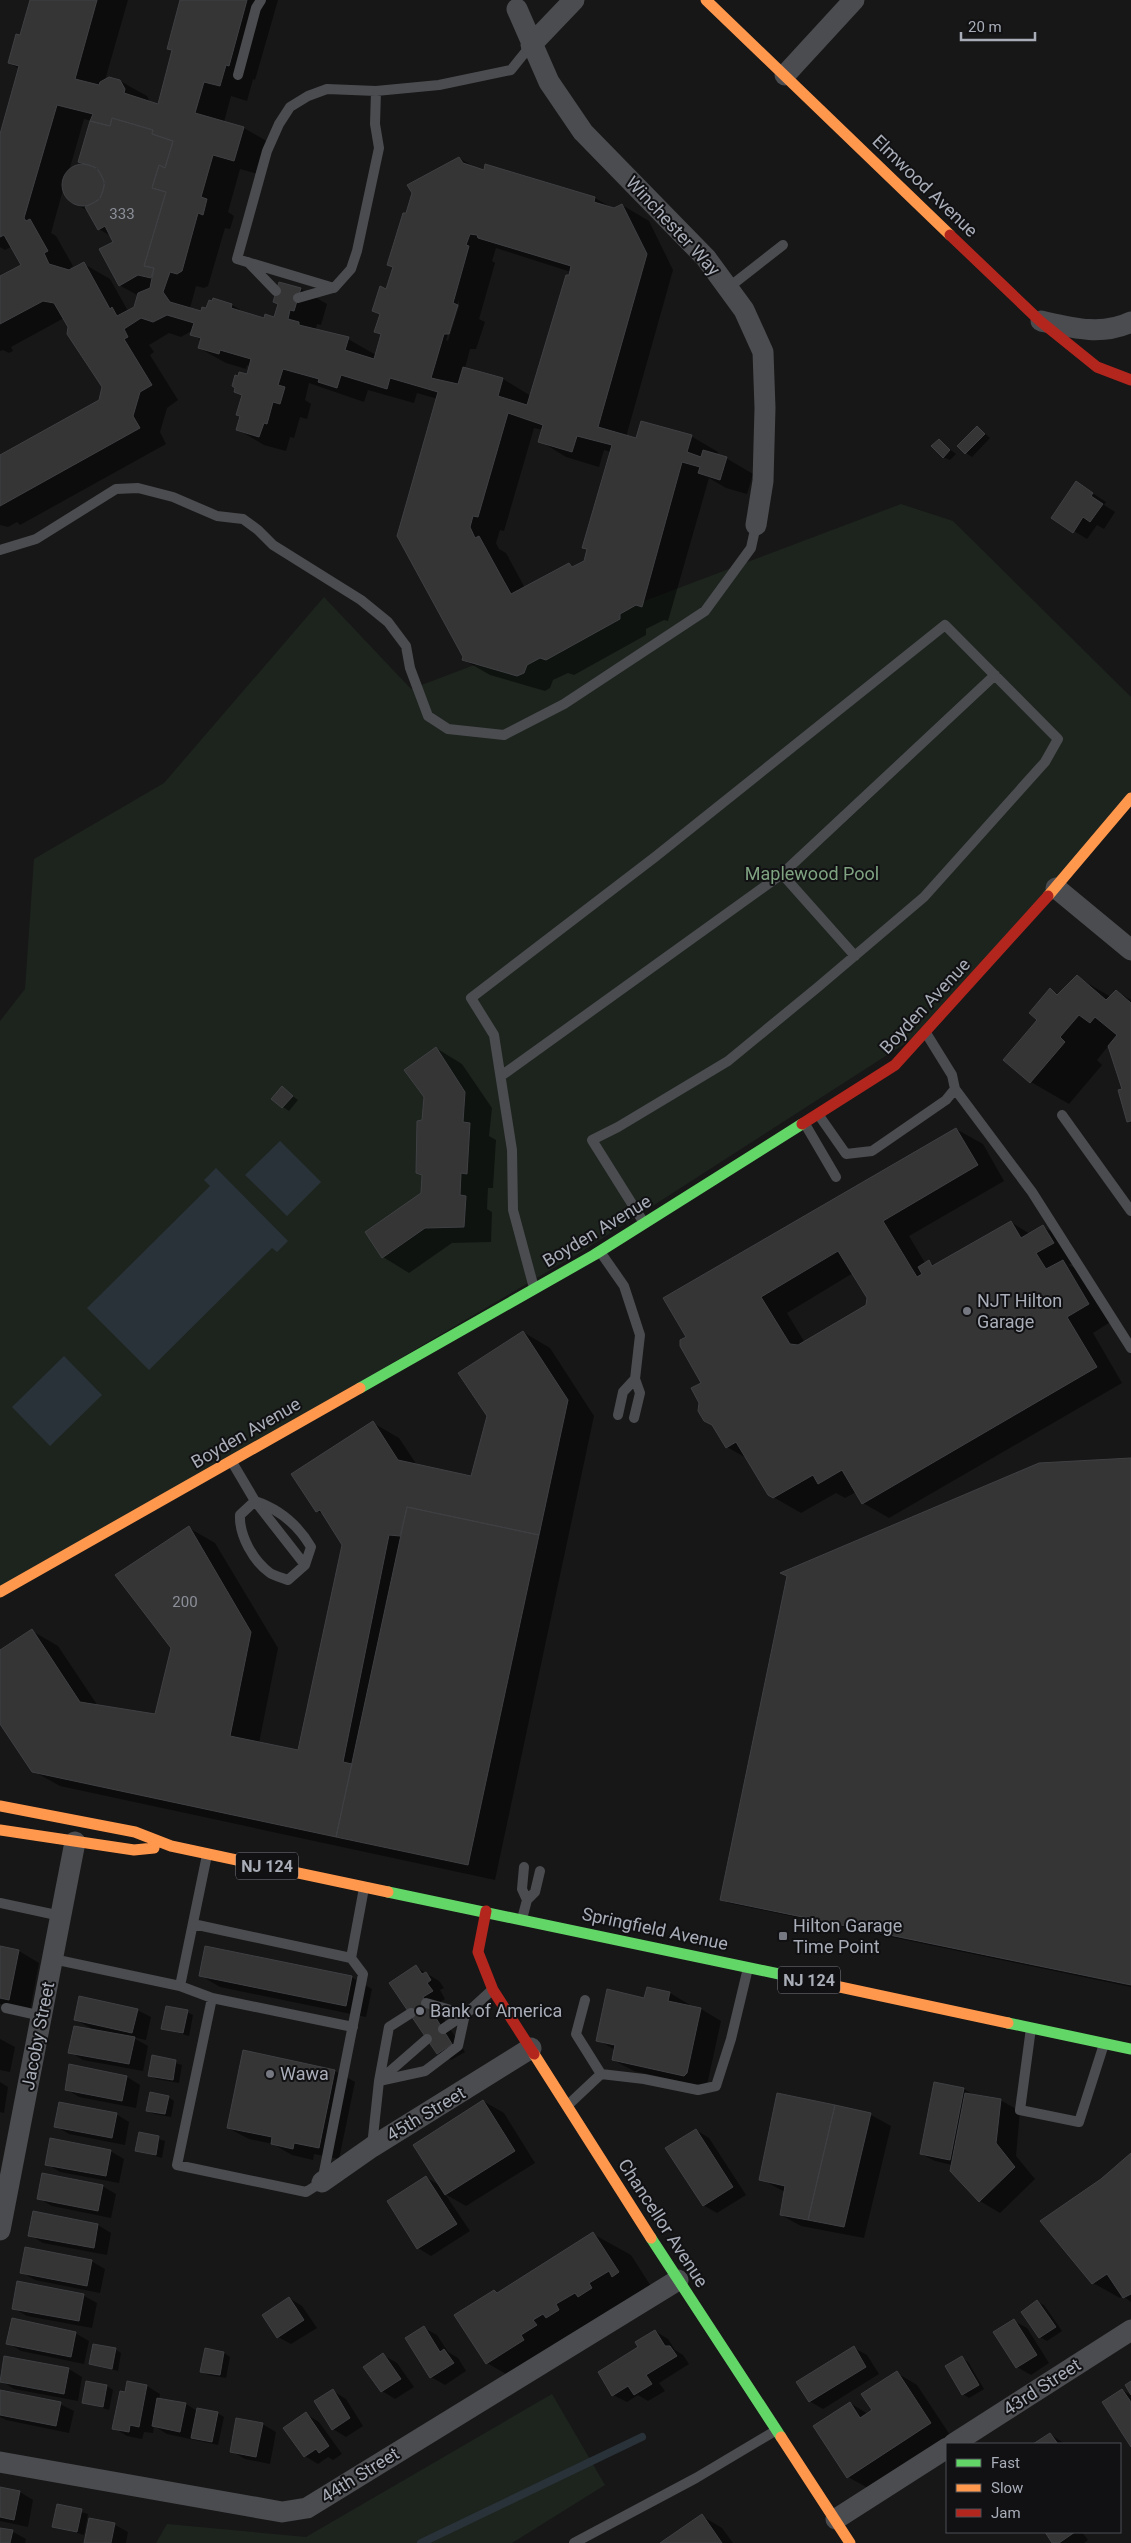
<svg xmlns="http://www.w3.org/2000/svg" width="1131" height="2543" viewBox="0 0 1131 2543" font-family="Roboto,sans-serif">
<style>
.green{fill:#1d241e}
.water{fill:#2a3239}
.shadow{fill:#0007;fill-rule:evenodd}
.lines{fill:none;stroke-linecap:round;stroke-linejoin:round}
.stream{stroke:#2a3239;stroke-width:8}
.building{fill:#353536;stroke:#3f4043;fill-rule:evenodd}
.lane{stroke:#4b4c50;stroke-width:10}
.street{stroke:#4b4c50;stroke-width:21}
.fast{stroke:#63d668;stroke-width:11}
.slow{stroke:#ff974d;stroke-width:11}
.jam{stroke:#b3261e;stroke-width:11}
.poi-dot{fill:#757880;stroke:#111113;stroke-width:2}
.labels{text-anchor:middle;stroke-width:4;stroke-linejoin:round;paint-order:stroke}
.number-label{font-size:15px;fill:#8b8f98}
.shield{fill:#111113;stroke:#7b7e86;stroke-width:1}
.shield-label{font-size:16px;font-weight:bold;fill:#a8adb8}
.street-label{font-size:18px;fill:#a8adb8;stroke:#111113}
.park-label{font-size:18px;fill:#7fa381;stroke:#111113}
.poi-label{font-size:18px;fill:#a8adb8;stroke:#111113;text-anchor:start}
</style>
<rect width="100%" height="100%" fill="#171717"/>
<path class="green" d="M901,504L953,521L1131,697V805L940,1021L581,1252L0,1593V1021L25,989L34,859L164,783L324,597L411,689Z
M552,2394L605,2485L512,2543H156L167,2524L306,2537Z"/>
<path class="water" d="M280,1141L321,1182L287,1216L245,1175Z
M216,1168L288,1241L277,1252L272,1248L149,1370L87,1308L210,1186L204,1180Z
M64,1356L102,1395L50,1446L12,1407Z"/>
<path class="shadow" d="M31,0H128L105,80L120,81L147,96L150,102L159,105L173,51L181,0H278L255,80L253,79L247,101L231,96L224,122L244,128L270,143L261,175L240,169L228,212L234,216L230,229L225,228L208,286L204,288L196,286L190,308L201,313L214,300L232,305L249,315L264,319H275L280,305V283L301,289L327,304L321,325L317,324L315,331L348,339L376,355L382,335L381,315L373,311L387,290L407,215L459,158L479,170L595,198L614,209L622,205L649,221L673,270L626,437L637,440L691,436L718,452L717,456L726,458L753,474L747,494L726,488L709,478L668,621L664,620L646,629V635L574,675L568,673L553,680L550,688L545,691L490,675L464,660L438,399L417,393L414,403L368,390L364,402L309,383L305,400L311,404L307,419L300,417L294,438L290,437L286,451L264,445L237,429L243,396L236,392L247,376L250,366L247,365L246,369L226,363L199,348L202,340L192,335L193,330L181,337L169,333L149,345L154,352L150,355L178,400L167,408L160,432L166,444L20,525L17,522L8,527L0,525V456L100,401L103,387L64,318L11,347L13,351L9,353L3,350L0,351V278L23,265L11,247L5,250L0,247V139L20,69L9,63L21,37ZM84,119L92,121L79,162L82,164L69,171ZM63,190L70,202L89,211L99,229L112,237L115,242L119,285L139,296L135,308L128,311L110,279L84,264L71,271L70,268L73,266L56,236L51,233ZM496,248L571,272L531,396L503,379L465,368L470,349H476L485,322L479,319L495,263L492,261ZM459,300V306L448,341L446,340ZM534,428L543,430L540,441L566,457L599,467L604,450L611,452L585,562L574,567L569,564L525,588L506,553L499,549L496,543L500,530L504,531Z
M977,427L990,438L972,457L966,453Z
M939,441L956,454L950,460L943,457Z
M1077,483L1106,502L1104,505L1115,512L1104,529L1097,525L1087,539L1074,531Z
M1077,977L1111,997L1116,991L1131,1000V1123L1128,1121L1123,1090L1109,1045L1097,1060L1102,1065L1069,1104L1031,1082L1004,1060L1038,1019L1050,990L1059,995Z
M436,1048L462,1064L492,1108L489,1136L496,1140L493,1188H488L487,1209L492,1212L491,1242L452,1243L409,1273L383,1257L422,1193L423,1176L417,1173Z
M282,1088L298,1100L289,1111L283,1107Z
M956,1129L983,1144L1004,1181L909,1236L925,1263L929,1262L936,1266L1011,1222L1030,1234L1043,1227L1070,1242L1079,1259L1069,1265L1090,1276L1115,1319L1093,1333L1122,1383L889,1518L863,1503L856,1492L845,1498L836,1493L801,1513L768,1494L748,1459L727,1447L687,1337ZM853,1273L869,1298L867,1306L805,1343L787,1313Z
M523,1332L550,1348L594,1416L495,1880L60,1786L33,1771L0,1722V1651L32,1631L58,1646L98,1706L156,1715L172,1648L189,1528L215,1543L278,1648L259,1743L299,1751L343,1545L325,1515L317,1511L373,1423L399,1438L417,1465L472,1477Z
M1131,1460V1987L728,1903L721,1899Z
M0,1948L19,1951L39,1963L30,2010L0,2004Z
M416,1967L439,1981L444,1988L440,1990L445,1999L435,2005L465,2052L451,2060L438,2053L391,1983Z
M200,1975L351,1977L372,1989L366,2017L220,1987Z
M648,1989L670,1993L690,2005V2007L701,2009L721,2021L707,2085L705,2087L634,2071L613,2060L615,2050L598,2040L645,1999Z
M137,2010L151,2017L146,2040L132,2037L148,2046L143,2071L83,2060L70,2052L94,2030L76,2020Z
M187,2012L193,2015L189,2036L162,2028Z
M0,2039L15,2047L10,2072L0,2070Z
M153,2057L182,2065L179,2083L156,2079L150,2075Z
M335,2071L355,2082L339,2159L314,2154L313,2160L292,2155L273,2144L249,2139L228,2128Z
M127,2077L140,2085L136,2108L79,2097L66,2089Z
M0,2082L8,2087L4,2113L0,2112Z
M964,2089L975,2096L1000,2100L1020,2111L1016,2156L1035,2179L1000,2213L980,2201L951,2171L952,2165L935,2161L921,2154Z
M778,2094L871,2115L891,2126L864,2238L801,2226L781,2215L785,2192L761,2179Z
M168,2097L174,2101L171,2117L154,2114L147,2110Z
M483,2101L504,2113L535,2163L466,2206L445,2194L470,2231L431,2256L418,2248L427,2178L441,2186Z
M116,2114L129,2122L125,2145L69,2134L55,2126Z
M696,2130L709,2138L746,2195L717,2213L703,2205Z
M140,2134L165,2141L162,2158L136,2150Z
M110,2151L124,2159L119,2183L60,2172L47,2164Z
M1131,2154V2302L1123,2296L1120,2298L1093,2283Z
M102,2186L116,2194L111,2218L52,2206L38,2198Z
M98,2225L111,2233L107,2255L43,2243L30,2235Z
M593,2234L631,2255L656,2294L525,2385L487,2363L494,2291L499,2293Z
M91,2261L105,2269L100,2293L35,2280L21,2272Z
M84,2296L97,2303L92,2328L27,2316L13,2308Z
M289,2298L302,2306L317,2328L291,2344L278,2337Z
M1037,2302L1044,2305L1062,2331L1047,2341L1040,2337L1023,2312Z
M1014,2321L1027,2328L1049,2363L1031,2375L1017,2367L995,2333Z
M424,2328L437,2335L448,2352L458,2358L466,2371L445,2385L431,2377Z
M655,2331L668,2339L675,2350L683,2355L689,2364L659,2383L665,2391L648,2401L638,2395L627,2402L613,2395L640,2347Z
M75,2333L89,2341L84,2364L21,2351L8,2343Z
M854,2348L867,2355L879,2374L823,2409L809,2401Z
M115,2349L121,2353L118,2371L91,2363Z
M206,2350L224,2353L230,2357L226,2378L208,2375L202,2371Z
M383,2355L397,2363L414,2387L395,2399L382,2391L365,2368Z
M5,2357L69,2369L82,2377L78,2401L14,2389L1,2381Z
M962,2358L968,2362L984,2389L969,2398L963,2394Z
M897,2373L917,2385L950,2435L868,2488L848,2477L850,2403L868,2414L873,2410Z
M128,2382L147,2386L160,2394L159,2399L186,2404L197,2411L217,2413L224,2417L218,2445L167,2434L154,2426L153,2433L144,2432L142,2439L127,2436L114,2428Z
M107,2386L113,2390L109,2410L83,2402Z
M1122,2390L1131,2395V2445Z
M333,2391L346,2399L363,2426L346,2437L333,2429Z
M0,2392L60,2404L74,2411L69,2433L6,2420L0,2417Z
M306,2414L319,2422L342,2454L333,2460L328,2457L318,2464L305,2456Z
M262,2424L276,2432L270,2464L245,2459L231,2451Z
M1050,2434L1065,2444H1035Z
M0,2488L20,2492L33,2500L28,2527L0,2521Z
M58,2505L88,2514L84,2535L54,2526Z
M702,2516L722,2528L733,2543H663Z
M115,2525L128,2532L126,2543H85Z
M0,2529L13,2532L26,2539L25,2543H0Z
M1046,2532H1082L1088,2540L1084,2543H1053Z"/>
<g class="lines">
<path class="stream" d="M421,2543L642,2437"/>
</g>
<path class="building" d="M30,0H97L75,79L99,85L100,82L109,77L120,80L125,89L124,93L158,104L172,50L167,49L180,0H247L229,66L226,65L220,86L204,82L195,113L244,127L234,161L213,155L201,197L207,199L203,215L198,213L182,271L177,274L170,272L163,292L170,302L201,311L202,307L206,308L209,300L212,301L213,298L232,304L231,308L264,318L265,314L274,317L278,304L273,302L279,282L301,288L294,311L290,310L288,319L299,322V325L349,337L345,350L374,359L381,334L374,332L380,314L372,311L380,286L386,289L393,267L387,265L403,213H406L412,193L407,185L459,157L463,163L484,170L485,164L595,197L594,202L614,208L622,204L647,254L598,427L636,438L641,421L692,435L687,452L701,457L703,450L727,457L720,480L698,473L700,467L682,462L642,607L636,605L620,614V619L546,660L540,658L527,665L524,673L517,676L462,660L463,657L397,536L438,392L390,378L387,389L341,375L337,388L318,382L319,379L283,369L278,385L285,387L280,404L273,402L267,424L264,423L259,437L236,430L240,416L236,415L242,395L234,392L235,388L232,386L235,375L238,376L239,372L247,374L251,359L220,350L219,354L198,348L201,338L190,335L194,323L167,315L153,322L141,318L124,329L128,337L124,339L152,385L140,392L133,416L140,428L0,506V455L99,400L102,387L67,334L68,327L54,303L43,301L0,324V276L21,265L4,235L0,237V134L19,66L8,63L16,34L20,35ZM57,105L93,114L90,121L110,126L112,118L153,130L152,134L173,141L165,168L159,165L152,188L166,192L144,266L154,268L150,288L138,293L134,307L117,316L112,307L110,309L84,262L69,270L49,264L44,253L48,251L30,219L26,221L24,218ZM470,234L477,235L478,238L571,266L569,275H566L527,405L498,396L503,378L463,367L458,384L431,378L444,334H449L458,305L453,303L469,246L466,245ZM508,413L543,425L538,442L572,452L577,436L612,445L582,548L587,549L584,561L572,567L569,563L511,594L479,536L475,538L470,527L473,516L478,517Z
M112,118L153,130L152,134L173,141L165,168L159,165L152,188L166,192L144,266L154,268L151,278L138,275L119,286L99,249L113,242L105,226L98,230L85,207L100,199L105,183L97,168L78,162L90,121L110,126Z
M62 185a21 21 0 1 1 42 0a21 21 0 1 1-42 0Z
M977,426L985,434L965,454L957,446Z
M939,439L950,450L943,458L931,446Z
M1076,481L1093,493L1091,496L1103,504L1090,522L1083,517L1073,533L1051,518Z
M1077,975L1106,1000L1116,990L1131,1003V1121L1127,1122L1118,1090L1122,1089L1108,1046L1117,1035L1095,1017L1090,1023L1079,1015L1060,1037L1065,1042L1030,1083L1003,1060L1037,1020L1029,1013L1050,988L1057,995Z
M436,1047L465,1092L463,1122L470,1123L467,1174L461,1173L460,1195L466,1196L464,1227L425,1228L382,1258L365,1232L421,1193L422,1175L416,1173L417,1121L422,1120L424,1097L404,1070Z
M282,1086L293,1096L282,1108L271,1099Z
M956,1128L978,1165L883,1221L917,1277L922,1274L918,1267L929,1260L932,1266L1011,1221L1021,1238L1043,1225L1054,1243L1036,1253L1046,1269L1063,1260L1089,1304L1067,1317L1097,1367L862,1504L842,1470L818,1484L813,1475L773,1498L768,1495L736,1442L726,1448L712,1425L704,1421L698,1411L699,1403L691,1388L701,1383L680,1346V1340L686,1337L663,1298ZM838,1251L867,1298L866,1305L798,1345L790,1344L761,1297Z
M523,1331L568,1400L539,1535L407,1507L400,1536L389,1535L343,1762L352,1764L336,1837L32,1772L0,1724V1650L32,1629L80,1702L155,1714L171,1648L115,1575L189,1526L251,1632L230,1736L298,1750L342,1545L320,1510L316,1512L291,1474L373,1421L398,1460L471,1476L487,1416L458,1373Z
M1131,1458V1985L720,1900L787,1576L780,1573L1039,1463Z
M407,1507L539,1535L468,1865L336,1837Z
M0,1946L19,1950L9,2000L0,1998Z
M205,1946L352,1976L346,2006L199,1976Z
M416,1965L422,1974L426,1972L431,1980L427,1983L433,1991L423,1997L452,2044L437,2054L389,1983Z
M647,1987L670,1992L668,2001L701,2008L687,2073L684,2076L612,2060L615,2045L596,2041L607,1989L644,1998Z
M79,1996L138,2009L132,2033L74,2020Z
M166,2006L188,2010L183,2033L161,2029Z
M74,2026L135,2037L129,2064L68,2053Z
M243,2050L335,2070L319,2148L294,2143L293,2149L271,2144L272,2137L227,2128Z
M152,2055L176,2060L173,2080L148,2076Z
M69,2064L127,2076L122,2101L65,2090Z
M934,2082L964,2088L950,2160L920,2154Z
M150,2092L169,2096L165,2114L146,2111Z
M777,2093L835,2105L808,2220L780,2215L785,2186L759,2180Z
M965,2093L1001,2099L996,2143L1015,2167L979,2202L950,2171Z
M483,2100L515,2151L445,2195L413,2145Z
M59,2102L117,2113L112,2138L54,2127Z
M835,2105L871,2113L844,2227L808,2220Z
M696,2129L733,2187L703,2206L665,2148Z
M139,2132L159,2136L156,2155L135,2151Z
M50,2138L111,2150L106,2176L45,2165Z
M1131,2153V2294L1123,2298L1107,2274L1092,2284L1040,2221L1101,2179Z
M42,2173L103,2185L98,2211L37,2199Z
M426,2176L457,2224L417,2249L387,2201Z
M33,2211L98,2224L94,2248L28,2236Z
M593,2232L619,2272L612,2277L609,2271L589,2283L592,2288L578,2297L575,2293L556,2304L559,2310L546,2318L543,2314L533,2320L537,2325L521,2335L524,2340L486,2364L454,2315L494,2290L497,2293Z
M25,2247L92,2260L87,2286L20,2273Z
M17,2281L84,2294L79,2321L12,2309Z
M289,2297L304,2320L277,2338L262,2315Z
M1037,2300L1056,2327L1039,2338L1021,2312Z
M12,2318L76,2332L71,2357L6,2344Z
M1014,2319L1037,2355L1016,2368L993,2332Z
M424,2326L440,2352L444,2349L454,2363L430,2378L405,2338Z
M655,2330L665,2346H670L677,2356L646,2375L652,2384L634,2395L628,2386L612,2396L598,2372L638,2347L635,2342Z
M93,2344L116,2348L112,2369L89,2364Z
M854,2346L866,2367L809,2402L796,2382Z
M205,2348L224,2352L220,2375L200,2372Z
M383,2353L401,2379L381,2392L363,2367Z
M4,2356L69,2368L64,2394L0,2382Z
M962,2356L979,2385L962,2395L945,2366Z
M897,2371L931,2423L847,2478L813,2426L850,2402L860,2418L872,2410L861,2394Z
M86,2381L107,2385L103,2407L82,2403Z
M127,2381L147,2385L139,2427L130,2425L129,2432L112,2429L120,2391L125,2392Z
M1131,2381V2395L1125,2385Z
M333,2389L350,2418L332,2430L314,2401Z
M1122,2389L1131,2402V2447L1102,2402Z
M0,2390L61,2402L56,2426L0,2415Z
M157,2398L186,2403L180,2432L152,2426Z
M197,2408L218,2412L212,2442L191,2438Z
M306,2412L329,2446L319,2453L316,2449L304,2457L283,2428Z
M236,2418L263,2423L256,2457L230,2452Z
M1050,2433L1058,2444H1033Z
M0,2487L20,2491L14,2520L0,2517Z
M57,2504L82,2509L77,2532L52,2527Z
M702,2514L722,2543H660Z
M89,2518L115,2523L111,2543H84Z
M0,2528L13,2530L10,2543H0Z
M1045,2532H1075L1059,2543H1052Z"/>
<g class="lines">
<path class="lane" d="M238,75L256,8L261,0
M376,91L375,124L379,148L357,251L351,269L334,288L237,259L267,151L279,124L290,107L308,96L327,89L376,91L439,85L511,70L531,45
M248,262L276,291
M728,288L783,245
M298,298L333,288
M0,550L36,539L116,489L138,488L173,497L217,516L243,519L258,530L273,545L361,600L388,622L406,646L410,668L428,716L448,729L504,735L564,704L705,611L751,548L756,525
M855,956L782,874L995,675
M501,1076L782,874
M955,1089L1032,1192L1131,1348
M818,1114L846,1154L872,1151L946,1100L955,1089L952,1075L926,1033
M1062,1115L1131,1211
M805,1124L836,1177
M601,1253L624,1286L640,1335L635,1379L640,1393L634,1418
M534,1288L513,1210L512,1150L494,1035L471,998L655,857L945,625L1058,739L1045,762L924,897L818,987L728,1061L618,1127L592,1140L644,1223
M618,1415L623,1392L635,1379
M232,1462L255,1501L305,1565
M255,1501C279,1509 298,1525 311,1547L305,1565L288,1580C283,1578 275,1576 270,1573C253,1561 239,1535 240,1515Z
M524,1867L522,1889L527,1900
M0,1903L61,1916
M522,1919L527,1900L535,1892L540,1871
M193,1924L351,1958L363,1974L322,2182L306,2192L177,2165L212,1998
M351,1958L364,1888
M53,1959L180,1986L212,1998L353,2027
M180,1986L207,1855
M426,2003L465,2014
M6,2008L42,2016
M1031,2028L1020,2110L1079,2122L1104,2044
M443,2029L468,2012L492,1990
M601,2074L644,2079L698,2090L716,2086L731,2039L748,1968
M380,2080L427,2039
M379,2081L425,2071L458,2046L465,2014
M568,2105L601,2074L576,2034L585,2000
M372,2146L379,2081L389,2027L411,2013
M574,2543L696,2478L775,2431"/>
<path class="street" d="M517,9L549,82L583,132L706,258L744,310L763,352L765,408L763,481L756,525
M531,45L574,0
M785,75L854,0
M1041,321C1072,328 1102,336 1131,322
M1056,888L1131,950
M322,2182L372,2147L531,2048
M0,2230L75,1842
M953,2444L1131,2330
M0,2462L282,2512L307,2508L678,2280
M836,2519L947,2448"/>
<path class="fast" d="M360,1388L594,1255L802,1124
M388,1892L798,1978
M1008,2023L1131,2049
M651,2238L781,2437"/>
<path class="slow" d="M706,0L950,235
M1048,896L1131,798
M0,1592L360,1388
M0,1806L135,1832L171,1846L388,1892
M0,1830L134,1850L154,1848
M798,1978L1008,2023
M534,2054L651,2238
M781,2437L850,2543"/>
<path class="jam" d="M950,235L1040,321L1097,367L1131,380
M802,1124L895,1065L1048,896
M486,1911L478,1952L493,1990L534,2054"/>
</g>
<g class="poi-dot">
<circle cx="967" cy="1311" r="5"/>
<rect x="778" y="1931" width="10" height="10" rx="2.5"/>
<circle cx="420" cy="2011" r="5"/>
<circle cx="270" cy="2074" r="5"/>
</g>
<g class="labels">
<g class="number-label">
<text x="122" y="219">333</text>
<text x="185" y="1607">200</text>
</g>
<g class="shield">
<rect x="236" y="1852.5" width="62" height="27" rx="4"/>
<rect x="778" y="1966.5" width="62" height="27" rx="4"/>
</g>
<g class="shield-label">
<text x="267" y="1872">NJ 124</text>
<text x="809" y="1986">NJ 124</text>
</g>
<g class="street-label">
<text transform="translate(925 186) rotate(44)" y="6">Elmwood Avenue</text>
<text transform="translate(673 226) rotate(47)" y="6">Winchester Way</text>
<text transform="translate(925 1006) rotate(-47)" y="6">Boyden Avenue</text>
<text transform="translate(597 1231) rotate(-31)" y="6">Boyden Avenue</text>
<text transform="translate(246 1433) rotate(-30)" y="6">Boyden Avenue</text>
<text transform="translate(655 1929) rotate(12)" y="6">Springfield Avenue</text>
<text transform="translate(38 2036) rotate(-79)" y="6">Jacoby Street</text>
<text transform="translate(426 2114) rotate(-31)" y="6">45th Street</text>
<text transform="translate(663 2223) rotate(57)" y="6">Chancellor Avenue</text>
<text transform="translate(1042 2387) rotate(-33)" y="6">43rd Street</text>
<text transform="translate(360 2475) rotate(-32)" y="6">44th Street</text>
</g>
<g class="park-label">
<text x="812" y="880">Maplewood Pool</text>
</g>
<g class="poi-label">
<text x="977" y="1307">NJT Hilton<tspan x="977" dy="21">Garage</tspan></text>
<text x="793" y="1932">Hilton Garage<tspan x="793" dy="21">Time Point</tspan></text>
<text x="430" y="2017">Bank of America</text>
<text x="280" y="2080">Wawa</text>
</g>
</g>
<rect x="946" y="2443" width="175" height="90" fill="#111113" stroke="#4d4f55"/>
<rect x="956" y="2459" width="25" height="8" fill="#63d668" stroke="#4d4f55"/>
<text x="991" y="2468" font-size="15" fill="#a8adb8">Fast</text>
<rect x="956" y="2484" width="25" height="8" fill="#ff974d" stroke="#4d4f55"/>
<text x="991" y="2493" font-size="15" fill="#a8adb8">Slow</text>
<rect x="956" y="2509" width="25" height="8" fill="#b3261e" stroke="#4d4f55"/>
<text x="991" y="2518" font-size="15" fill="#a8adb8">Jam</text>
<path d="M961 32v8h74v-8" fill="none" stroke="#a8adb8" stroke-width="2.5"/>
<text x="968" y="32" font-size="15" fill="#a8adb8" stroke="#111113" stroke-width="4" paint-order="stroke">20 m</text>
</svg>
